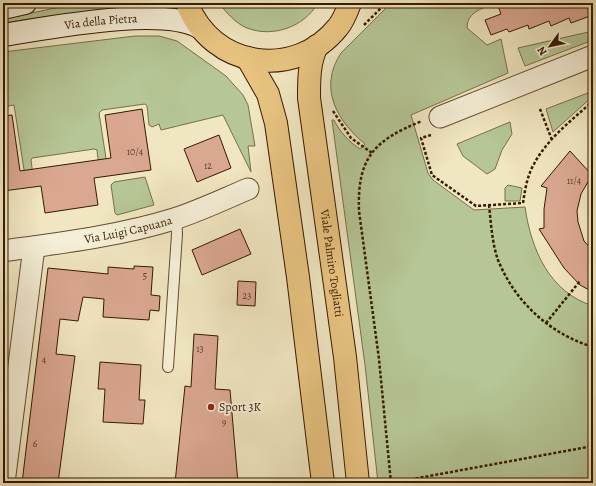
<svg xmlns="http://www.w3.org/2000/svg" width="596" height="486" viewBox="0 0 596 486" font-family="Alegreya,serif">
<style>
.green{fill:#b6c696;stroke:#76704b}
.building{fill:#daa791;stroke:#351a00}
.lines{fill:none;stroke-linecap:round;stroke-linejoin:round}
.service-casing{stroke:#644d30;stroke-width:12}
.minor-casing{stroke:#644d30;stroke-width:23}
.secondary-casing{stroke:#351a00;stroke-width:24}
.primary-casing{stroke:#351a00;stroke-width:24}
.path{stroke:#351a00;stroke-width:2.5;stroke-dasharray:3 2;stroke-linecap:butt}
.service{stroke:#f5efd7;stroke-width:10}
.minor{stroke:#f5efd7;stroke-width:21}
.secondary{stroke:#f5efd7;stroke-width:22}
.primary{stroke:#e8c380;stroke-width:22}
.poi-dot{fill:#8f2418;stroke:#f5efd7;stroke-width:1.5}
.labels{text-anchor:middle;stroke-width:3.5;stroke-linejoin:round;paint-order:stroke}
.number-label{font-size:10px;fill:#5e3d24}
.street-label{font-size:12px;fill:#351a00;stroke:#f5efd7}
.poi-label{font-size:12px;fill:#351a00;stroke:#f5efd7;text-anchor:start}
</style>
<rect width="100%" height="100%" fill="#f0e6c1"/>
<filter id="stains"><feTurbulence type="fractalNoise" baseFrequency=".005" numOctaves="4"/><feColorMatrix values="0 0 0 0 .2 0 0 0 0 .09 0 0 0 0 .02 0 0 0 .5 -.17"/></filter>
<radialGradient id="worn" r=".72"><stop offset=".6" stop-color="#630" stop-opacity="0"/><stop offset="1" stop-color="#630" stop-opacity=".3"/></radialGradient>
<path class="green" d="M79,3H126L127,7L35,18L3,23V19Z
M136,3H166L167,5L166,6H137Z
M219,3H318C304,27 273,38 247,28C235,23 227,13 219,3Z
M391,3H497C484,8 467,11 467,28L487,45L501,39L508,73L411,115L428,173L433,180L474,210L525,207C531,249 549,292 593,306V483H378L365,365L332,120H334C340,132 349,142 360,149L365,144C337,121 318,88 341,53Z
M593,31V40L525,66L518,48Z
M135,36H159L177,41L226,76L243,95L248,105L255,146H248L251,172L223,115L161,130L159,124L152,127L149,125L147,106L145,104L102,110L99,113L107,165L99,167L97,150L94,149L32,158L31,160L33,175L25,176L14,105L3,107V52Z
M593,91V96L553,132L546,109Z
M510,122L512,134L502,150L495,169L487,174L463,156L457,144Z
M145,177L154,205L117,215L115,213L111,185L114,182Z
M508,185L522,188L520,201H505V188Z"/>
<path class="building" d="M497,3H593V9L588,11L590,16L571,23L569,18L551,26L549,21L529,29L528,25L509,32L507,29L491,35L485,20L501,14Z
M142,109L151,170L94,178L98,205L45,213L41,186L3,191V116L12,115L20,171L111,158L105,115Z
M219,135L231,168L197,182L184,149Z
M570,151L592,175L581,194L577,211L578,222L584,241L593,251V292L580,285L564,268L539,229L544,228V209L547,188L541,186Z
M240,229L251,254L202,275L192,250Z
M134,266L153,267L151,295L160,296L159,311L150,310L149,320L103,317L104,299L83,297L78,321L60,319L56,354L75,356L58,483H22L48,268L108,274V267L134,269Z
M238,281L256,282L255,306L237,305Z
M194,334L218,336L215,389L230,390L238,483H175L185,386L191,387Z
M100,362L141,365L139,400H145L143,424L103,422L105,389H98Z"/>
<g class="lines">
<g class="service-casing">
<path id="service" d="M168,367L177,234L176,218"/>
</g>
<g class="minor-casing">
<g id="minor">
<path d="M440,117L593,56"/>
<path id="s1" d="M3,251C60,243 119,236 174,219C199,211 224,199 248,189"/>
<path d="M4,483L34,247"/>
</g>
</g>
<g class="secondary-casing">
<g id="secondary">
<path d="M3,8L25,3"/>
<path id="s2" d="M3,35C49,28 160,6 199,27"/>
</g>
</g>
<g class="primary-casing">
<g id="primary">
<path d="M187,3C211,68 295,81 338,27C344,20 347,11 350,3"/>
<path id="s3" d="M317,46C309,62 309,79 309,98L345,357L358,483"/>
<path d="M248,59L268,94L276,123L298,277L323,483"/>
</g>
</g>
<path class="path" d="M364,25L386,3
M540,109L552,140
M333,111L351,138L372,153
M431,135L421,138L432,175L476,206L523,203C525,190 527,176 534,164C547,139 572,120 593,101
M593,197C587,207 589,220 593,229
M489,205C491,223 492,243 498,260C515,302 550,334 593,347
M546,323L580,281
M391,483L379,359L359,211C357,158 374,140 422,121
M391,483L593,446"/>
<use href="#service" class="service"/>
<use href="#minor" class="minor"/>
<use href="#secondary" class="secondary"/>
<use href="#primary" class="primary"/>
</g>
<circle class="poi-dot" cx="211" cy="407" r="4"/>
<g class="labels">
<g class="number-label">
<text x="135" y="155">10/4</text>
<text x="208" y="169">12</text>
<text x="574" y="184">11/4</text>
<text x="145" y="279">5</text>
<text x="247" y="299">23</text>
<text x="200" y="352">13</text>
<text x="44" y="363">4</text>
<text x="224" y="425">9</text>
<text x="35" y="447">6</text>
</g>
<g class="street-label">
<text dy="4" stroke="none"><textPath href="#s2" startOffset="99">Via della Pietra</textPath></text>
<text dy="4" stroke="none"><textPath href="#s1" startOffset="127">Via Luigi Capuana</textPath></text>
<text dy="4" stroke="none"><textPath href="#s3" startOffset="220">Viale Palmiro Togliatti</textPath></text>
</g>
<g class="poi-label">
<text x="219" y="411">Sport 3K</text>
</g>
</g>
<rect width="596" height="486" fill="none" stroke="#f0e6c1" stroke-width="16"/>
<rect x="4" y="4" width="588" height="478" fill="none" stroke="#351a00" stroke-width="2"/>
<rect x="8" y="8" width="580" height="470" fill="none" stroke="#351a00"/>
<g transform="translate(550 46) rotate(237)" stroke="#f5efd7" stroke-width="3" paint-order="stroke">
<path d="M0-3L7 15L0 10L-7 15Z" fill="#351a00"/>
<text y="-6" font-size="11" font-weight="bold" text-anchor="middle" fill="#351a00">N</text>
</g>
<rect width="100%" height="100%" filter="url(#stains)"/>
<rect width="100%" height="100%" fill="url(#worn)"/>
</svg>
